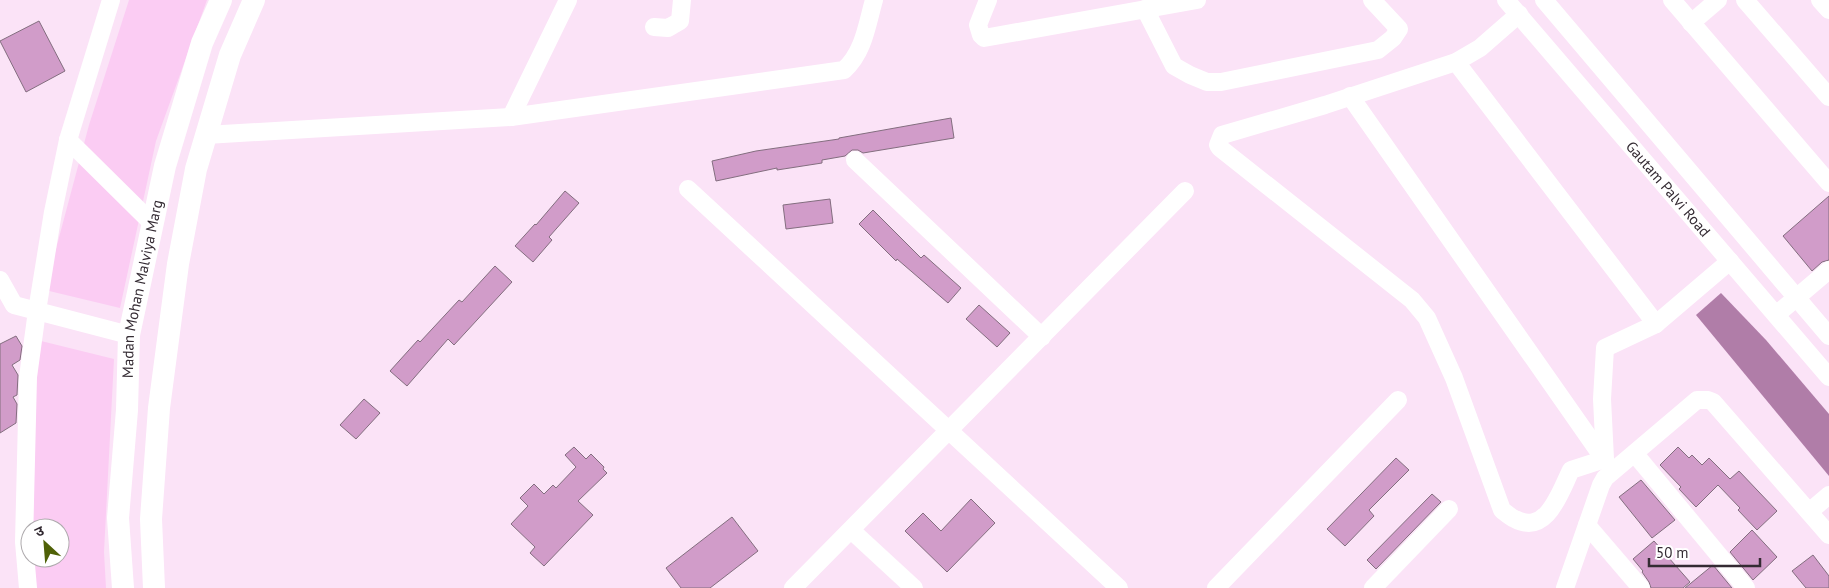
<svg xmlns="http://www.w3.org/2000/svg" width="1829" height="588" viewBox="0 0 1829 588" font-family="'PT Sans','Noto Sans Devanagari',sans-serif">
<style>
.green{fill:#fbccf3}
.water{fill:#b07da8}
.building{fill:#d19cc9;stroke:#836e7f}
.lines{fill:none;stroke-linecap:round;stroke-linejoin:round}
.minor{stroke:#fff;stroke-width:18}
.major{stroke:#fff;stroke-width:22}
.labels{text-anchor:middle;stroke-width:4;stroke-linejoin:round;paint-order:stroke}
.street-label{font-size:15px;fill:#342b33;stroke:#fff}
</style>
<rect width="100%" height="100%" fill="#fbe3f7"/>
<path class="green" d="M129,0H207L156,141L120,308L45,290L89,125Z
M37,340L114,359L104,552L106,588H35L34,558H60V528H33Z"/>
<path class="water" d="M1721,293L1766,340L1829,414V476L1696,315Z"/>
<path class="building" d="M39,21L65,71L26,92L0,41Z
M951,118L954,138L863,153L858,150H852L845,156L822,160V163L777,170V168L716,181L712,161L756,151L839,139V138Z
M565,191L579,203L549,237L552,240L533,262L515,246L535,224L536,225Z
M1829,196V260L1822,262L1812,271L1783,236Z
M830,199L833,223L786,229L783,205Z
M873,210L921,258L924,255L961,288L948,303L897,259L896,261L859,224Z
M495,266L512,282L454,345L448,339L407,386L390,371L418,340L420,342L459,300L462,302Z
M979,305L1010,333L997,347L966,319Z
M16,336L22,346L20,360L12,365L18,375L17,395L13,397L17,404L16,423L0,433V344Z
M364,399L380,413L356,439L340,425Z
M574,447L586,459L591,454L604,467L603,469L607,473L578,501L593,515L544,566L530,553L535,547L511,524L528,506L520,498L534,484L544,494L553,485L556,488L576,467L565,455Z
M1678,447L1689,458L1692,455L1702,465L1709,458L1730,479L1739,471L1777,511L1757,530L1738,510L1740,508L1718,485L1696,507L1679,489L1681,487L1660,465Z
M1396,458L1409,470L1369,510L1374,516L1345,546L1327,529Z
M1641,480L1675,520L1652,538L1619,497Z
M1432,494L1441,502L1376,569L1367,560Z
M971,499L995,523L947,572L905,531L923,513L941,531Z
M732,517L758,551L710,588H681L666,568Z
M1752,530L1777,557L1753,580L1730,552Z
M1654,541L1690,582L1683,588H1651L1649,582L1642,572L1643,571L1633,559Z
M1813,555L1829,576V588H1806L1792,571Z
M1713,565L1732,588H1685Z"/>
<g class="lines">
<g class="minor">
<path d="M988,0L978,25L981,35L984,38L1197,0"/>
<path id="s1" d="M1506,0L1829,377"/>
<path d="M1544,0L1829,336"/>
<path d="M1672,0L1829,183"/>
<path d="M1745,0L1829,97"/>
<path d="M1820,0L1829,10"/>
<path d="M1145,9L1174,66L1190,75L1207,82H1221L1378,50L1393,38L1399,29L1372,0"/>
<path d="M1519,14L1480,48L1456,62L1325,105L1222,135L1218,145L1220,148L1412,300L1427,318L1454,378L1502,510C1506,513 1510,517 1515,519C1547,536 1560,492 1571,470L1605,459L1602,399L1605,348L1656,324L1730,261"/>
<path d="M1691,23L1718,0"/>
<path d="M654,27L668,28L680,21L682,0"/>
<path d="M1456,62L1656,324"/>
<path d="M1350,96L1604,459"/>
<path d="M511,117L568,0"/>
<path d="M206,135L511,117L844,70C864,52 867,24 874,0"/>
<path d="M68,140L153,224"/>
<path d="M855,160L1042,337"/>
<path d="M688,189L1119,588"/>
<path d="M0,280L14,305L129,335"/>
<path d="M1776,315L1829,270"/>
<path d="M1635,454L1746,588"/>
<path d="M1809,512L1829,495"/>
<path d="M1587,525L1641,588"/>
<path d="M851,530L914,588"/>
<path d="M28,588L24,542L28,377L37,311L53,212L68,140L111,0"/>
<path d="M793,588L1185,191"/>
<path d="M1216,588L1398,400"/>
<path d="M1373,588L1449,509"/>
<path d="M1565,588L1601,485L1605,478L1697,400H1708L1713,402L1829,535"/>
</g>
<g class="major">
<path id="s2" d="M123,588L118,518L127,410L129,335L165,166L202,43L221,0"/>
<path d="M154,588L151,519L159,408L178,264L196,169L230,55L254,0"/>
</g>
</g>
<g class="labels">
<g class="street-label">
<text dy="5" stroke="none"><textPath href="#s1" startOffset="249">Gautam Palvi Road</textPath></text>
<text dy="5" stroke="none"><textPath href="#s2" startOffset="301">Madan Mohan Malviya Marg</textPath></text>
</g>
</g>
<g transform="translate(45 543) rotate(334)"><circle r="24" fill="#ffffff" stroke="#aeaaad"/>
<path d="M0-4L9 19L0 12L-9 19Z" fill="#4f6107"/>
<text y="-8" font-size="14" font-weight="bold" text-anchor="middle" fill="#342b33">उ</text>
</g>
<path d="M1649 558v8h111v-8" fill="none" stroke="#342b33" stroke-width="2.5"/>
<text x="1656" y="558" font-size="15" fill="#342b33" stroke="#ffffff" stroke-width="4" paint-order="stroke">50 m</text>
</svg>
